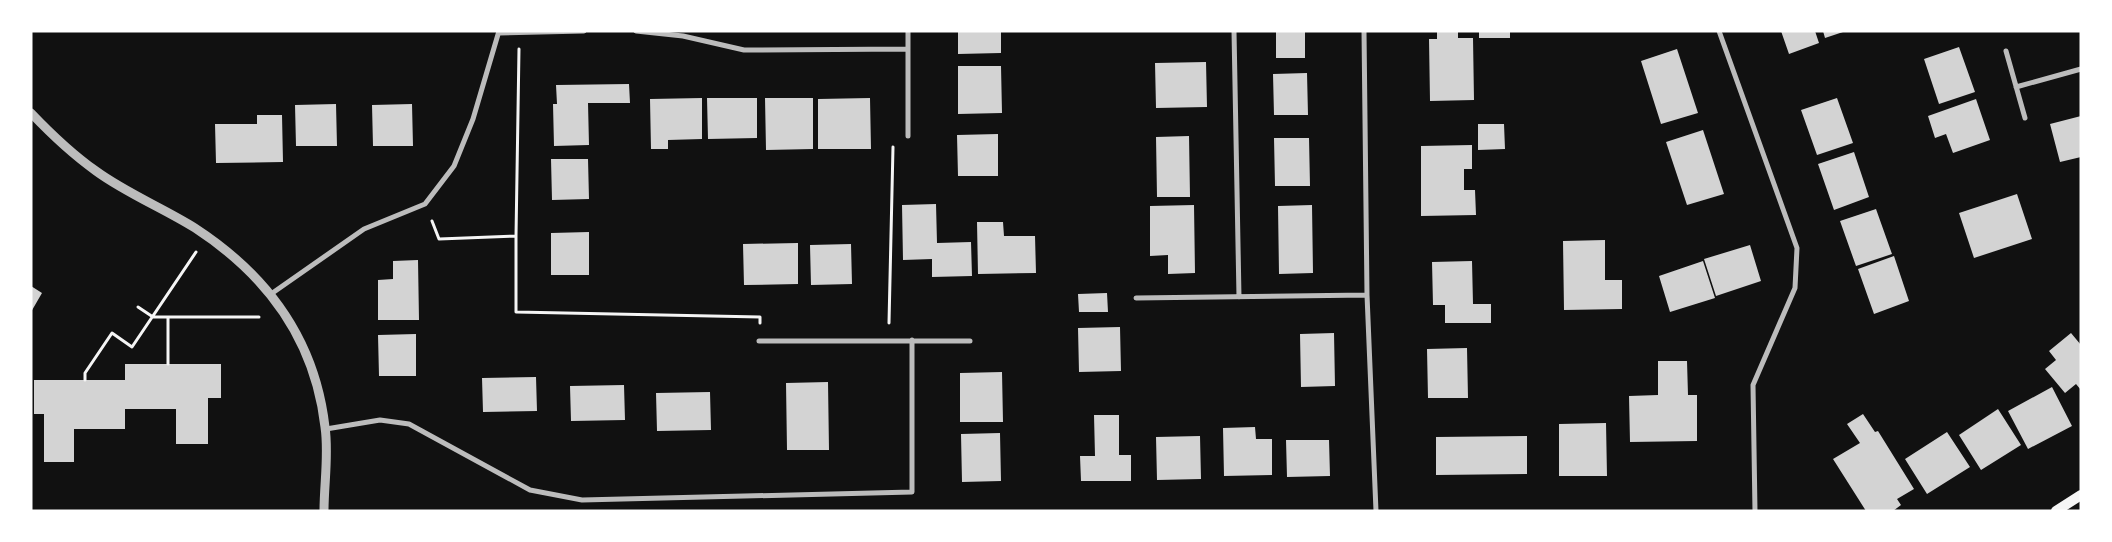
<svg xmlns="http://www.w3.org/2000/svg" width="2112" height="542" viewBox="0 0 2112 542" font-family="'Fira Sans',sans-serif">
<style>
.building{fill:#d3d3d3}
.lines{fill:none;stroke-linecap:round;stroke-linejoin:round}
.path{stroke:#f5f5f5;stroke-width:3}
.minor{stroke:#bcbcbc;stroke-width:5}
.tertiary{stroke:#bcbcbc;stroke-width:9}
.secondary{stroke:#f5f5f5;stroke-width:10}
</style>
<rect width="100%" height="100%" fill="#111"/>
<path class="building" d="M958,31H1001V53L958,54Z
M1276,31H1305V58H1276Z
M1458,31V38H1473L1474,100L1430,101L1429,39H1437V32Z
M1479,31H1510V38H1479Z
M1781,31H1815L1819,43L1789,54Z
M1823,31H1843V32L1825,38Z
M1959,47L1975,92L1939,104L1924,59Z
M1677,49L1698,113L1661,124L1641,61Z
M1206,62L1207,107L1156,108L1155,63Z
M958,66H1001L1002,113L958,114Z
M1307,73L1308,115H1274L1273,74Z
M629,84L630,103H588L589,145L554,146L553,104H557L556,85Z
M702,98V139L668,140V149H651L650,99Z
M707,98H757V138L708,139Z
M765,98H813V149L766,150Z
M870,98L871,149H818V99Z
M1837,98L1853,143L1817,155L1801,110Z
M1976,99L1990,140L1953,153L1946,134L1935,138L1928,116Z
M336,104L337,146H296L295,105Z
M412,104L413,146H373L372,105Z
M257,115H282L283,162L216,163L215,124H257Z
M2081,116V157L2060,162L2050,124Z
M1478,124H1504L1505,149L1478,150Z
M1703,130L1724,194L1687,205L1666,142Z
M998,134V176H958L957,135Z
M1189,136L1190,197H1157L1156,137Z
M1274,138H1309L1310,186H1275Z
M1472,145V169H1464V190H1475L1476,215L1421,216V146Z
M1854,152L1869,197L1834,210L1818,164Z
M551,159H588L589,199L552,200Z
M2017,194L2032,239L1974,258L1959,213Z
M936,204L937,243L971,242L972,276L932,277V259L903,260L902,205Z
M1194,205L1195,273L1168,274V255L1150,256V206Z
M1312,205L1313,273L1279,274L1278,206Z
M1876,209L1892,254L1856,266L1840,221Z
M977,222H1003L1004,236H1035L1036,273L978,274Z
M589,232V275H551V233Z
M1605,240V280H1622V309L1564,310L1563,241Z
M798,243V284L744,285L743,244Z
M851,244L852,284L811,285L810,245Z
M1750,245L1761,281L1716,296L1704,259Z
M1894,256L1909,301L1874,314L1858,269Z
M418,260L419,320H378V280L393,279V261Z
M1472,261L1473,304H1491V323H1445V305H1433L1432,262Z
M1703,261L1715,298L1670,312L1659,276Z
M31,286L42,293L31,312Z
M1107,293L1108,312H1079L1078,294Z
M1120,327L1121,371L1079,372L1078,328Z
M1334,333L1335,386L1301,387L1300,334Z
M2071,333L2081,345V390L2076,384L2065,393L2045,369L2056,360L2049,351Z
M416,334V376H379L378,335Z
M1467,348L1468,398H1428L1427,349Z
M1658,361H1687L1688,395H1697V441L1630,442L1629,396L1658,395Z
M125,364H221V398H208V444H176V409H125V429H74V462H44V414H34V380H125Z
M1002,372L1003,422H960V373Z
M536,377L537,411L483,412L482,378Z
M828,382L829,450H787L786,383Z
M624,385L625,420L571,421L570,386Z
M2052,387L2072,426L2028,449L2008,411Z
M710,392L711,430L657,431L656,393Z
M1998,409L2021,445L1981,470L1959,435Z
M1863,414L1875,432L1878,431L1914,489L1897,499L1901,505L1893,511H1866L1833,459L1860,443L1847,424Z
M1094,415H1119V455H1131V481H1081L1080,456H1095Z
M1606,423L1607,476H1559V424Z
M1255,427L1256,439H1272V475L1224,476L1223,428Z
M1947,432L1970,467L1927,494L1905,459Z
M1000,433L1001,481L962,482L961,434Z
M1200,436L1201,479L1157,480L1156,437Z
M1527,436V474L1436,475V437Z
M1286,440H1329L1330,476L1287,477Z"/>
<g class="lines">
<path class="path" d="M432,221L439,239L516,236V312L760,317V323
M516,236L519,49
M138,307L153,317H259
M168,317V364
M889,323L893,147
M85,380V373L112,333L132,347L196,252"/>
<path class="minor" d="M636,31L683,36L744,50L908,49
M908,31V136
M1234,31L1239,297
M1364,31L1367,295L1376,511
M1719,31L1797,248L1795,288L1753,385L1755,511
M499,33L584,31
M2006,51L2025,118
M2016,87L2081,69
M271,294L364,229L425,204L454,166L473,119L499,31
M1136,298L1367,295
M759,341H970
M326,429L380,420L409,424L530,490L582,500L912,492V340"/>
<path class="tertiary" d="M31,113C51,134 72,154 96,171C126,193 163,208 195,228C267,275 315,340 325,427C329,454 324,484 324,511"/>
<path class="secondary" d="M2056,511L2081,495"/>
</g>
<rect width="2112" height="542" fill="none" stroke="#ffffff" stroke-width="65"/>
</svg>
